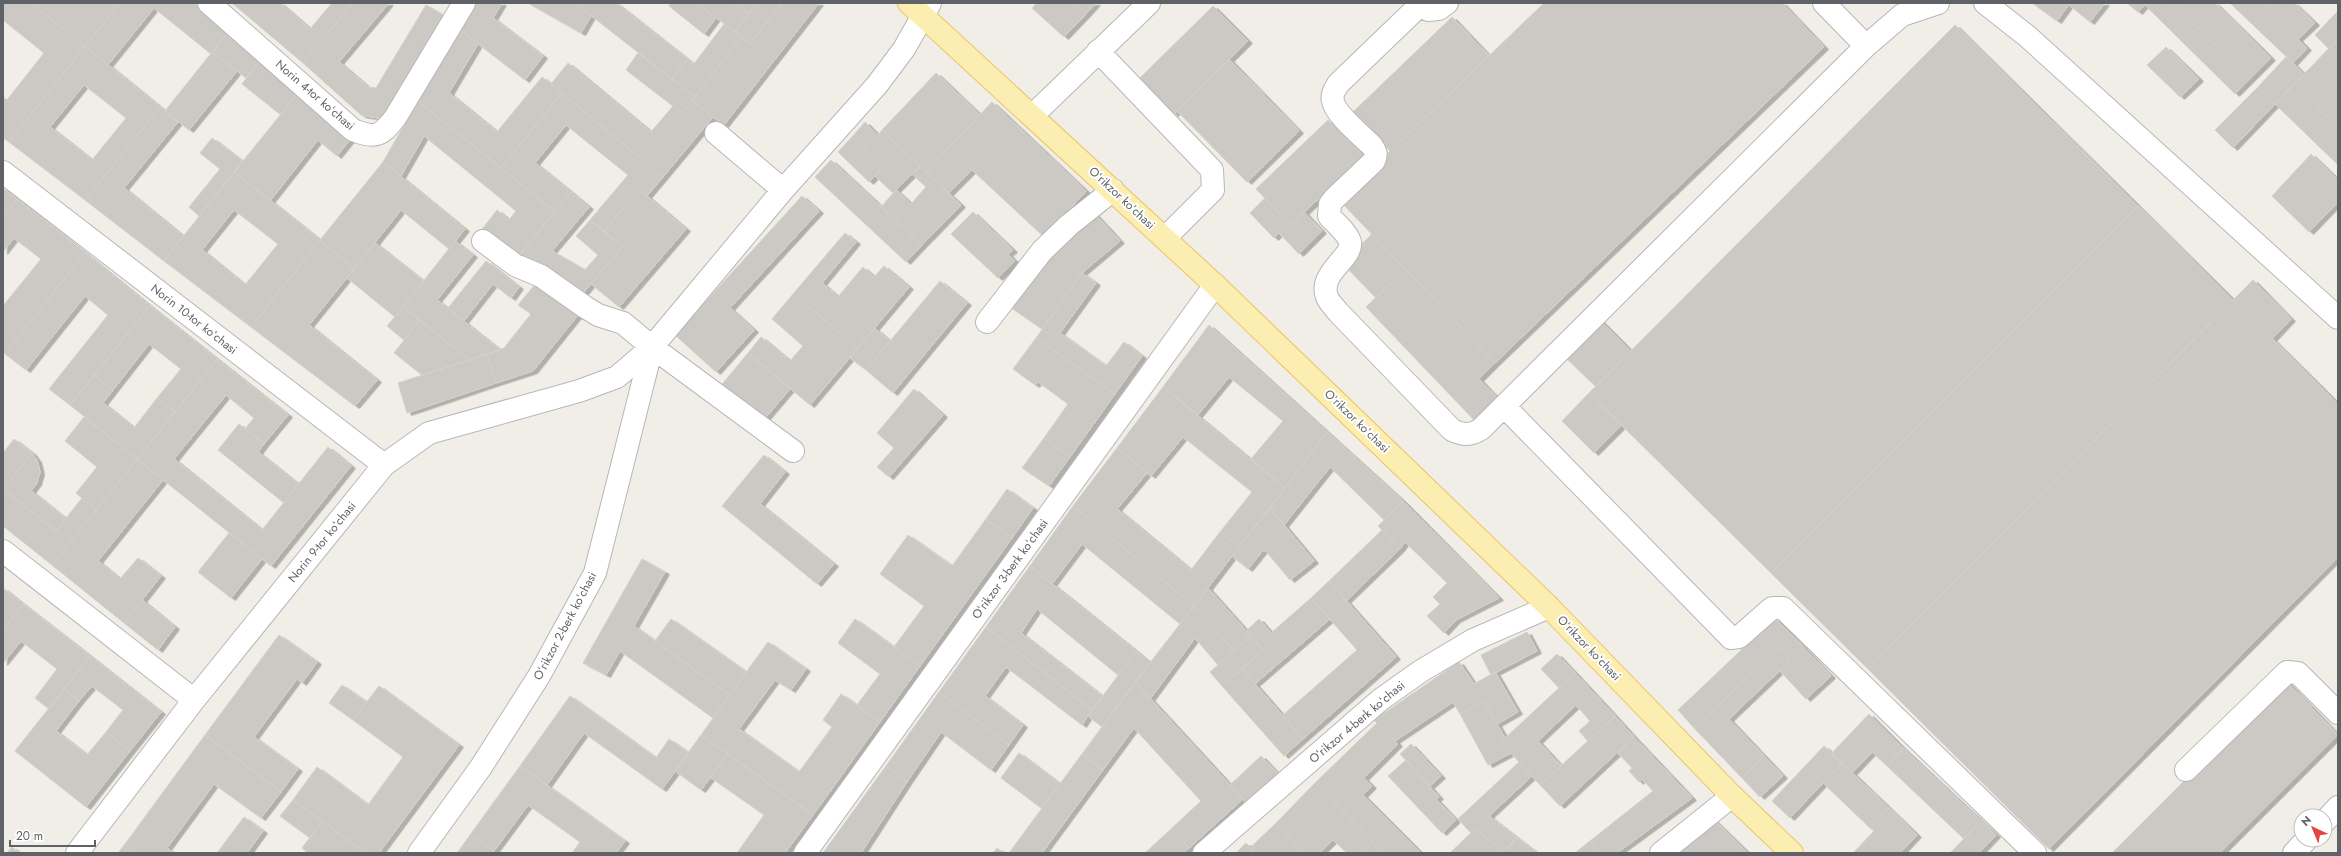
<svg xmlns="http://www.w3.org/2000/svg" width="2341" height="856" viewBox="0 0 2341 856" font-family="Jost,sans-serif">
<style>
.building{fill:#ccc9c4;stroke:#d5d0c6;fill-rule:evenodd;filter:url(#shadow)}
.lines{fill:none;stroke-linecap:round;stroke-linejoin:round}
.minor-casing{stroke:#b4b7bb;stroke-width:24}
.major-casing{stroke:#ecc365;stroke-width:24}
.minor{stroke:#fff;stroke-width:22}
.major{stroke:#fceeb1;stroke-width:22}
.labels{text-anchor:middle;stroke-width:4;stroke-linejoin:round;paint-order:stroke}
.street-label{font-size:12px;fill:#5f6367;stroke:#fff}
</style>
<defs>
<filter id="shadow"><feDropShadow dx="4.5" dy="2.5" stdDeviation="0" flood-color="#0004"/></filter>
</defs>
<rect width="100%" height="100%" fill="#f0eee7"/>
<path class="building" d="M3,3H31L85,46L9,142L3,138V97L7,100L44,53L3,20Z
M31,3H120L85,46Z
M120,3H195L229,31L211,54L154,8L108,65L85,46Z
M232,3H280L310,29L332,3H353L303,63Z
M353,3H389L339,62L368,87L376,88L426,5L446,17L388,112L379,118L361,115L303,63Z
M476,3H502L493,18L543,56L525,80L460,30Z
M528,3H575L591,16L581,33Z
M575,3H616L687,59L672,79Z
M671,3H697L716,18L704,34L669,6Z
M697,3H734L749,14L735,32Z
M734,3H757L749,14Z
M757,3H782L750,44L735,32Z
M782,3H819L724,125L692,101L741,37L750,44Z
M1037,3H1075L1086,14L1064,37L1032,8Z
M1075,3H1096L1086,14Z
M1544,3H1782L1824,47L1495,363L1339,200Z
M2032,3H2070L2057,21Z
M2070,3H2105L2090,22L2069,5Z
M2127,3H2146L2138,12Z
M2146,3H2173L2250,79L2235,94L2145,5Z
M2173,3H2215L2271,58L2250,79Z
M2230,3H2274L2253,25Z
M2274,3H2294L2315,23L2298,39L2307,48L2293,63L2253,25Z
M1213,6L1248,41L1174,114L1140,78Z
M2337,12L2338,39L2329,49L2315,35Z
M1452,17L1489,56L1390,151L1353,112Z
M724,24L741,37L695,97L672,79L687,59L694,64Z
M1955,25L2138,206L1771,573L1589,393Z
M460,30L478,44L449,93L497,132L542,77L562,93L501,168L418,101Z
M229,31L260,61L246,78L212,52Z
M2338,39V84L2316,106L2338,127V165L2275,104Z
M85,46L160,107L85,200L9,142ZM84,85L126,118L92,160L50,127Z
M2166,47L2199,79L2180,97L2147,65Z
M212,52L237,71L189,130L165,111Z
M638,53L695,97L682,113L626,70Z
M2286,57L2304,74L2275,104L2258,87Z
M1229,59L1299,131L1247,182L1177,111Z
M260,61L299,92L281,115L242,84Z
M568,63L651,132L673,106L682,113L692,101L713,117L663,177L551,84Z
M936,73L980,115L926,172L882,130Z
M2337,85L2338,86V127L2316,106Z
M2258,87L2275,104L2233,148L2215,130Z
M299,92L353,136L337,156L318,140L270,201L234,172Z
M562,93L663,177L647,196L639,189L604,231L590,220L628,175L566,125L535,163L571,192L555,212L501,168Z
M418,101L555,212L515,260L480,232L497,210L509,220L516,211L424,136L401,176L383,162Z
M992,102L1086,191L1044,237L972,170L949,193L926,172Z
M160,107L178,122L124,188L183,236L164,261L85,200Z
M1328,120L1363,156L1291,225L1256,189Z
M865,122L878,135L882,130L920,166L893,193L875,176L883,167L852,137Z
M852,137L883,167L869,182L838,152Z
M212,138L243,162L199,216L189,207L220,169L200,153Z
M2311,154L2338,180V202L2309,232L2272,196Z
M831,160L922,245L906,262L815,177Z
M383,162L465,229L449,249L401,210L354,269L320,240Z
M920,166L961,205L922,245L881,207L896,190L911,204L926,187L912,174Z
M234,172L320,240L251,327L164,261ZM234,210L278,244L245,285L202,250Z
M3,188L17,199L3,217Z
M639,189L686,229L619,307L591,284L622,247L604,231Z
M571,192L589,207L552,251L585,270L598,255L576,236L590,220L622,247L580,297L515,260Z
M802,196L819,211L730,308L754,330L716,372L675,335Z
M1265,198L1291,225L1304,212L1322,231L1299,254L1279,233L1274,238L1250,213Z
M17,199L85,253L5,354L3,352V306L41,259L14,238L3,252V217Z
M2138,206L2233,300L1868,669L1771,573Z
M973,212L1013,250L1008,254L1015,261L998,278L951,234Z
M1094,213L1120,241L1082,273L1042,329L1010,307L1041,261Z
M845,233L856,242L822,283L838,297L863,267L874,277L884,266L909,287L858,348L793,294Z
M1372,234L1405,269L1376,298L1342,263Z
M320,240L354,269L309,325L377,380L355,406L251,327Z
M455,241L473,255L437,300L500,350L469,360L403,307Z
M375,243L423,281L395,317L347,278Z
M85,253L150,306L70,405L49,389L108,315L85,296L26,370L5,354Z
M486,261L519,287L511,298L493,284L464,321L448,308Z
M1405,269L1495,363L1479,379L1497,398L1474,420L1366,307Z
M1082,273L1096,283L1060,333L1106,366L1124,342L1142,356L1115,394L1036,338Z
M2253,280L2291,319L2272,339L2233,300Z
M940,281L967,303L893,393L866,370Z
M537,282L578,315L533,371L496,383L487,354L504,348L531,314L518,305Z
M793,294L858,348L810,405L748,353L761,337L790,361L803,346L772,319Z
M2233,300L2338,404V557L2049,849L1868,669Z
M150,306L217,359L175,412L157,398L181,369L149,344L113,390L94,375Z
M403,307L420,320L404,340L387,326Z
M420,320L469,360L422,375L394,353Z
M1600,320L1631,351L1596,387L1564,356Z
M1209,325L1327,432L1285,488L1251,459L1283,421L1229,377L1198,415L1163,387Z
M874,328L890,341L866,370L850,358Z
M1036,338L1115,394L1070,457L1044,438L1068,404L1038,382L1035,385L1013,369Z
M748,353L790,389L761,423L719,388Z
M487,354L496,383L407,413L398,383Z
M217,359L288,415L264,444L245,429L254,418L226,395L174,459L262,530L328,447L351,466L271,566L137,459Z
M94,375L113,390L103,403L134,428L157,398L175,412L137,459L70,405Z
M1163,387L1285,488L1239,547L1220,532L1252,492L1183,437L1151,476L1117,448Z
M914,389L943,415L889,477L877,467L894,448L877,433Z
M1589,393L1622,425L1594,453L1562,421Z
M84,417L137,459L96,510L76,493L97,467L65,441Z
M239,424L264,444L258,452L298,484L284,503L218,450Z
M1327,432L1403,501L1384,520L1330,467L1284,525L1270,508Z
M1044,438L1070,457L1049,486L1022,468Z
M14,439L32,453L3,489V453Z
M1117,448L1147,473L1117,509L1191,570L1220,532L1239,547L1194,606L1073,506Z
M32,453L37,460L40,472L37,483L31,491L66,519L56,531L3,489Z
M764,455L785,472L760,504L834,564L817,584L722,506Z
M137,459L163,480L98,561L120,579L138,558L161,576L124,623L52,565Z
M3,489L56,531L82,498L96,510L52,565L3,526Z
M1007,489L1033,508L1012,538L986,519Z
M1403,501L1499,598L1456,620L1433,597L1447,583L1405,542L1400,549L1378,526Z
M1073,506L1194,606L1180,624L1082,544L1052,584L1030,566Z
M1270,508L1314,561L1290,580L1264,549L1248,569L1232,556Z
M986,519L1012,538L920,666L894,647L924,606L880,574L908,535L952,566Z
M1382,530L1400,549L1346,601L1329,581Z
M229,533L262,559L231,598L198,572Z
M642,559L665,572L634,626L730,695L713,718L620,651L606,675L583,663Z
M1030,566L1136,651L1118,675L1037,609L1021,633L1102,696L1092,710L986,627Z
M1329,581L1396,657L1303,739L1283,715L1357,650L1311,598Z
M3,588L23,604L3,630Z
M1208,588L1251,636L1234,651L1194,606Z
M1311,598L1330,619L1255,684L1242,669L1263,650L1246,631L1259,619L1271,633Z
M142,600L175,627L158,650L124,623Z
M23,604L90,656L49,709L35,698L57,669L21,641L3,663V630Z
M1440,604L1456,620L1444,633L1427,616Z
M1194,606L1234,651L1218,665L1195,638L1150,699L1135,682Z
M1775,618L1831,676L1806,699L1780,671L1791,660L1779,648L1694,728L1678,710Z
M671,619L746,672L730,695L655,641Z
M855,619L920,666L880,722L857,705L880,674L838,643Z
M986,627L1092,710L1082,725L1006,667L985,696L1023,725L1009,745L939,692Z
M1527,632L1537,651L1491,675L1481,655Z
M279,635L317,662L302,683L297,679L254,737L298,769L281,792L205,735Z
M1251,636L1263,650L1222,686L1210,672Z
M768,642L806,669L791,690L775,680L739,729L799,772L832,727L823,720L841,694L880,722L813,815L701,735Z
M1779,648L1791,660L1729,719L1764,756L1742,778L1694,728Z
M1136,651L1150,663L1102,727L1088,716Z
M1557,654L1575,673L1559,688L1541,669Z
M90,656L161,712L130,751L106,732L123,710L92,686L79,701L64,689Z
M1459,662L1474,684L1495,672L1518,712L1497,724L1484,701L1460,714L1453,702L1395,741L1374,720Z
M1242,669L1303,739L1284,756L1222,686Z
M1575,673L1615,716L1588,741L1579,731L1590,721L1576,705L1538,741L1561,766L1540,785L1501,742Z
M2285,680L2338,735L2220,853H2112Z
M1135,682L1243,799L1189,848L1171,829L1201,801L1134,728L1103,770L1082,754Z
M342,685L366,702L353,720L329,703Z
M379,686L459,745L379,853H365L293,800L317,767L368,805L403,757L353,720Z
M64,689L79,701L56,731L87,755L106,732L130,751L86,807L15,751Z
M939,692L1009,745L991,770L941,732L907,782L886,766Z
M570,696L656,758L669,739L689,753L662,789L584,733L547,785L520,766Z
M1484,701L1505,738L1501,742L1511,753L1488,765L1460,714Z
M1869,714L1903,748L1887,766L1872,752L1852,773L1831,754Z
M1615,716L1634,737L1560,806L1540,785Z
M1377,723L1398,744L1364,778L1372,786L1363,795L1421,853H1384L1315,783Z
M205,735L281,792L261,818L214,784L167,848L174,853H137L125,844Z
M701,735L728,754L701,790L675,771Z
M1634,737L1692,798L1617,853H1601L1590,841L1653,791L1642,779L1639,782L1629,771L1632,768L1618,753Z
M1411,744L1441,776L1430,786L1400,754Z
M1824,746L1842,763L1790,818L1772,801Z
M1903,748L1981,821L1964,839L1887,766Z
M1019,753L1060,784L1041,808L1001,778Z
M728,754L813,815L785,853H737L764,815L710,777Z
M1082,754L1103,770L1042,853H1009Z
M1261,756L1278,774L1247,804L1230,785Z
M1764,756L1783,776L1760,797L1742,778Z
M1406,760L1439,797L1436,799L1456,820L1442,833L1388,776Z
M1519,762L1532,776L1489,816L1516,837L1504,852L1475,829L1471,833L1458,819Z
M1842,763L1889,808L1870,828L1823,783Z
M520,766L625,841L616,853H572L580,842L528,805L494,851L470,835Z
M886,766L907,782L861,853H823Z
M1315,783L1373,842L1362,853H1347L1333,840L1320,853H1305L1276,823Z
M293,800L322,821L310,838L280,816Z
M1889,808L1917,835L1900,853H1853L1874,831L1870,828Z
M244,817L263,831L247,853H217Z
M1714,820L1748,853H1676Z
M322,821L365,853H308L302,848Z
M1981,821L1996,835L1979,853H1950Z
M1276,823L1305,853H1255L1250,848Z
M1171,829L1189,848L1184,853H1145Z
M1475,829L1504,852L1506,853H1450Z
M470,835L494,851L496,853H457Z
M1516,837L1537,853H1506Z
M1590,841L1601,853H1575Z
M1373,842L1384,853H1362Z
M1246,843L1255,853H1236Z
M125,844L137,853H118Z
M12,847L19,853H7Z
M997,848L1004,853H993Z"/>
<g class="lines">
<g class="minor-casing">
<path id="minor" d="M209,3L353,130C375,139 381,136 395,118L464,3
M1420,3L1428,10L1439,9L1447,3
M1824,3L1866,46
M1985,3L2027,36L2338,318
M1421,4L1338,84C1335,89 1331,95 1333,101C1335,114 1362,136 1372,146C1376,152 1377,154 1374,161L1334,199L1330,204L1329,216C1335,223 1347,232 1350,242C1353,258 1318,273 1327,297C1329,302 1334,307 1338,312L1452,430C1463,435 1470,436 1481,429L1866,46L1902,15L1938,3
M1098,51L1212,170L1213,190L1165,238
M1033,115L1149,3
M716,133L783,190
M3,172L384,465
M483,241L515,265L541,276L585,307L598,315L623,323L652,347L793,451
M987,322L1042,251L1069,225L1113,190
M1504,406L1731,638L1739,637L1772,608H1783L2035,853
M3,551L194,700
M2186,770L2287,672L2298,673L2338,713
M2325,821L2338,807
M77,853L194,700L384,465L429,433L579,391L617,377L652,347L783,190L877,85L904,49L930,3
M419,853L481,767L539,676L595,573L652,347
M805,853L1215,285
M1204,853L1380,700L1421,671L1473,640L1549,607
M1661,853L1732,796
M2294,853L2306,840"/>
</g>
<g class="major-casing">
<path id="major" d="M909,3L1215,285L1549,607L1732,796L1792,853"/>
</g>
<use href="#minor" class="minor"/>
<use href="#major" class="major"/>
</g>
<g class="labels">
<g class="street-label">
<text transform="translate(315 95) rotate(41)" y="4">Norin 4-tor koʻchasi</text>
<text transform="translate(1122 198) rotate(43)" y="4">Oʻrikzor koʻchasi</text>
<text transform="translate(194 319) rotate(38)" y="4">Norin 10-tor koʻchasi</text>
<text transform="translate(1357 421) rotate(44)" y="4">Oʻrikzor koʻchasi</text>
<text transform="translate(322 542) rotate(-51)" y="4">Norin 9-tor koʻchasi</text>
<text transform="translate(1010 569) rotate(-54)" y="4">Oʻrikzor 3-berk koʻchasi</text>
<text transform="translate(565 626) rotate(-62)" y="4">Oʻrikzor 2-berk koʻchasi</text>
<text transform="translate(1589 648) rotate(46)" y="4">Oʻrikzor koʻchasi</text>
<text transform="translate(1357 722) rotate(-40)" y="4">Oʻrikzor 4-berk koʻchasi</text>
</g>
</g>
<rect width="2341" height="856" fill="none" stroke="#5f6367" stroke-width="8"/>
<g transform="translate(2313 828) rotate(316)"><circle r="19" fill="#ffffff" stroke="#bfc1c2"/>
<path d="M0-3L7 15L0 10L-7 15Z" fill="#e3443b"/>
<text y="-6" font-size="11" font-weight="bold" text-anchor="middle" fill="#5f6367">N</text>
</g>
<path d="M10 840v6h85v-6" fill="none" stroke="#5f6367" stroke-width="2"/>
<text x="16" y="840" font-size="12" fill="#5f6367" stroke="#ffffff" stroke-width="3" paint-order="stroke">20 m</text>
</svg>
